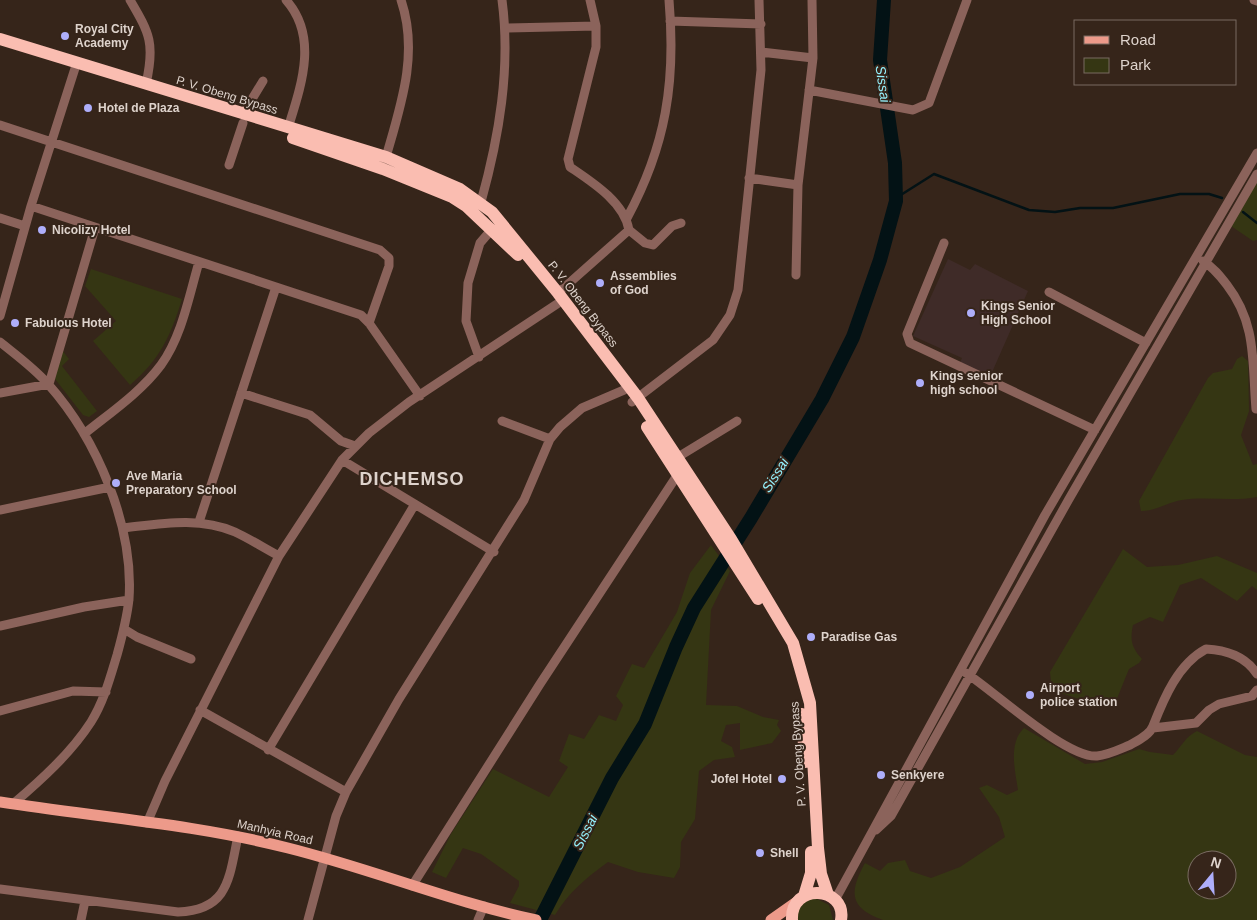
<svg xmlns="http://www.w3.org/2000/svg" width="1257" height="920" viewBox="0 0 1257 920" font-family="Helvetica,sans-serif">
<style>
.education{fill:#3f2b28}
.green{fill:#353613;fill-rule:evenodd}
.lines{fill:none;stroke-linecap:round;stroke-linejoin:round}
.stream{stroke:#031215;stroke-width:2.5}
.river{stroke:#031215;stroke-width:14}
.minor{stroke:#8b635b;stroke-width:9}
.major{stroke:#ed9a8a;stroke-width:11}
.highway{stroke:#fabdb1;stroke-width:12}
.poi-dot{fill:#aeaefa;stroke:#36251a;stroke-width:2}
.labels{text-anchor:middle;stroke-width:4;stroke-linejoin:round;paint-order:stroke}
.poi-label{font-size:12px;font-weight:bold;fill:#ded3cc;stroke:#36251a;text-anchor:start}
.street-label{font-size:12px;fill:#ded3cc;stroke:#36251a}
.water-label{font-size:14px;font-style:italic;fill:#95f2fe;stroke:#36251a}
.district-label{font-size:18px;font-weight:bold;letter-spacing:1px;fill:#ded3cc;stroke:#36251a}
</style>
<rect width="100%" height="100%" fill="#36251a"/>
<path class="education" d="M948,259L970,270L975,264L1028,291L989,379L959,365L962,358L913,336Z"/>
<path class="green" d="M1257,181V240L1253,241L1231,226Z
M91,269L182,299C171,335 160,360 130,385L93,341L116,321L85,286Z
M62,350L69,359L62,366L97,411L89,417L83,415L55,379Z
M1242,356L1248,361L1249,411L1241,435L1253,465L1257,464V497C1232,502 1207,496 1182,500C1168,502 1156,511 1141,511L1139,501L1208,378L1213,373L1232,369L1237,359Z
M711,545L730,571L711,610L706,705L737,706L763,717L779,720L777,725L781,731L772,743L740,750V723L726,725L721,741L732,747L735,757L714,760L699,771L695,819L681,842L680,867L674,878L638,872L608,862C586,878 569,892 555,915L510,903L519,886V881L481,854L463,848L446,878L432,872L451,834L493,769L549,797L568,767L559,761L569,734L584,739L599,715L616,721L623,705L616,696L632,664L644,668L677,612L690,573Z
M1123,549L1147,567L1178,565L1217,556L1257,573V590L1252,586L1237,601L1201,578L1180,585L1163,622L1150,617L1133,625C1130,639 1131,647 1142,659L1139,663L1129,669L1116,701L1082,700L1052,690L1050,672Z
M1024,728L1085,764L1102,762L1139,749L1150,752L1173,755C1182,746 1185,737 1197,731L1245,755L1257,757V920H883C849,908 849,892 865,863L880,871L888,863L905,860L910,871L931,878L960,867L1005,837L999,817L979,788L987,785L1007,795L1018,790C1015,770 1008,743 1024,728ZM1197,860H1227V890H1197Z
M813,897L829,905L833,920H795L798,906Z"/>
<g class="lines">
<path class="stream" d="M896,198L934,174L1029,210L1055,212L1080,208H1113L1180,194H1209L1222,198
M1243,212L1257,223"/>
<path class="river" d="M540,920L612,778L645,724L676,647L694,608L751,518L822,399L853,337L880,260L896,201L895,163L880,60L884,0"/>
<path class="minor" d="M130,0C150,34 155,44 146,84
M286,0C319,37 301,86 288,128
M1254,0L1257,1
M670,21L761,24
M506,28L596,26
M761,52L813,58
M809,90L913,110L929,103L967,0
M243,114L263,81
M0,125L380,250L389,258V266L369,323
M386,157C401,105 419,53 401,0
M229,165L243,123
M749,178L798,185
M481,202C499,137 511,68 502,0
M31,206L361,315L369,323L420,396
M0,218L25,226
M627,218C666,146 676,82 669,0
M629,230L645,243L653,245L672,226L681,223
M944,243L907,334L910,343L1095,430
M1203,261C1213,267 1220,276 1227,285C1257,324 1252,362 1256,409
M796,275L798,185L813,58L812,0
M1049,292L1146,343
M558,293L629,230C624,202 592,182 570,167L568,159L596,47V26L590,0
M0,316L31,206L77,62
M0,342C16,355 34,368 48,384C97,439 134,526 129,599C127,618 122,637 117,655C110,678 104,701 91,722C71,753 41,780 13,804
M479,357L466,321L468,283L480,243L492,229
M0,393L49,384L95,228
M241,393L310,415L341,441L355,446
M632,402L713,340L730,315L738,290L761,70L759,0
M502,421L550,439
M84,434C110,413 141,392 161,365C182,336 189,296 199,262
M678,457L737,421
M342,460L494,552
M0,510L110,487
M199,522L276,287
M123,528C159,524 199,516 235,532C250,539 264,548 279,556
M0,626L84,607L129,600
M124,629L137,637L191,659
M966,673C995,692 1066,758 1097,756C1108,755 1120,749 1130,745C1137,741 1150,735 1153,726C1164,698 1178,664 1206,649C1226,650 1246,657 1257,674
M200,710L346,792
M0,711L73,691L106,692
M1153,728L1196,723L1209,710L1219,704L1252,696L1257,690
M268,750L415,504
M147,823L165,781L279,556L342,460L369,433L409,402L557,304
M876,830L891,816L1069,499L1257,174
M412,886L540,684L678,474
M0,889L178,912C229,910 229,878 238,836
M835,900L1045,515L1257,153
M81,920L85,901
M308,920L336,816L346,792L399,699L524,500L550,439L560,427L582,408L624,390
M478,920L484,906"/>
<path class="major" d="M0,802C96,817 194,824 288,848C372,869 452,902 536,920
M771,920L798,901"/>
<path class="highway" d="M0,39L386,157L460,189L492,212L558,293L638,398L731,539L793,643L810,703L818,848L821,874L828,895
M293,138L383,169L452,197L466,206L518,255
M647,427L758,599
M802,714L805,762
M804,896L811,873V852
M792,920C790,882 847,886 841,920"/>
</g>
<g class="poi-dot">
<circle cx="65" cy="36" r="5"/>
<circle cx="88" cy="108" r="5"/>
<circle cx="42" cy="230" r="5"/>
<circle cx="600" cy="283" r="5"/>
<circle cx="971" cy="313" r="5"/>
<circle cx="15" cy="323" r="5"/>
<circle cx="920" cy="383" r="5"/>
<circle cx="116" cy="483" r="5"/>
<circle cx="811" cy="637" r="5"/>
<circle cx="1030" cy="695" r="5"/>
<circle cx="881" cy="775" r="5"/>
<circle cx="782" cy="779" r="5"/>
<circle cx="760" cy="853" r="5"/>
</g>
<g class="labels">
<g class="poi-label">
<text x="75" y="33">Royal City<tspan x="75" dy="14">Academy</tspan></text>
<text x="98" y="112">Hotel de Plaza</text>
<text x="52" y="234">Nicolizy Hotel</text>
<text x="610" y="280">Assemblies<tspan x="610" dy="14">of God</tspan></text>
<text x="981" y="310">Kings Senior<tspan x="981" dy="14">High School</tspan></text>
<text x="25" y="327">Fabulous Hotel</text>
<text x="930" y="380">Kings senior<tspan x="930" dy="14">high school</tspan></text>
<text x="126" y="480">Ave Maria<tspan x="126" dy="14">Preparatory School</tspan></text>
<text x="821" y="641">Paradise Gas</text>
<text x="1040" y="692">Airport<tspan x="1040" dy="14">police station</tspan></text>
<text x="891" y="779">Senkyere</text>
<text x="772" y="783" text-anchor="end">Jofel Hotel</text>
<text x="770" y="857">Shell</text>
</g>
<g class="street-label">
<text transform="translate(227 95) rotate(17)" y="4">P. V. Obeng Bypass</text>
<text transform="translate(583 304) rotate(52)" y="4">P. V. Obeng Bypass</text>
<text transform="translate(798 754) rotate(-94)" y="4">P. V. Obeng Bypass</text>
<text transform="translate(275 832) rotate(13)" y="4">Manhyia Road</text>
</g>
<g class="water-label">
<text transform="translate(883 84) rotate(82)" y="5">Sissai</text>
<text transform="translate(775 475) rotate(-58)" y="5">Sissai</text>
<text transform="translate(585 832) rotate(-63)" y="5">Sissai</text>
</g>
<g class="district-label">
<text x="412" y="485">DICHEMSO</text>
</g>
</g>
<rect x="1074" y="20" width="162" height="65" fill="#36251a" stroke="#796b61"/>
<rect x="1084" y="36" width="25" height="8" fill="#ed9a8a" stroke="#796b61"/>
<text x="1120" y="45" font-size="15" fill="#ded3cc">Road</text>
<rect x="1084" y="58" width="25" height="15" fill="#353613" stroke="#796b61"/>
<text x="1120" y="70" font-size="15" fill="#ded3cc">Park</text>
<g transform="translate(1212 875) rotate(18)"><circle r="24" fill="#36251a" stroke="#796b61"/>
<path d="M0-4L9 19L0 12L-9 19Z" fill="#aeaefa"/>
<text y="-8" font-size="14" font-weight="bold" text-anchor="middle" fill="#ded3cc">N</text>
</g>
</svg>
